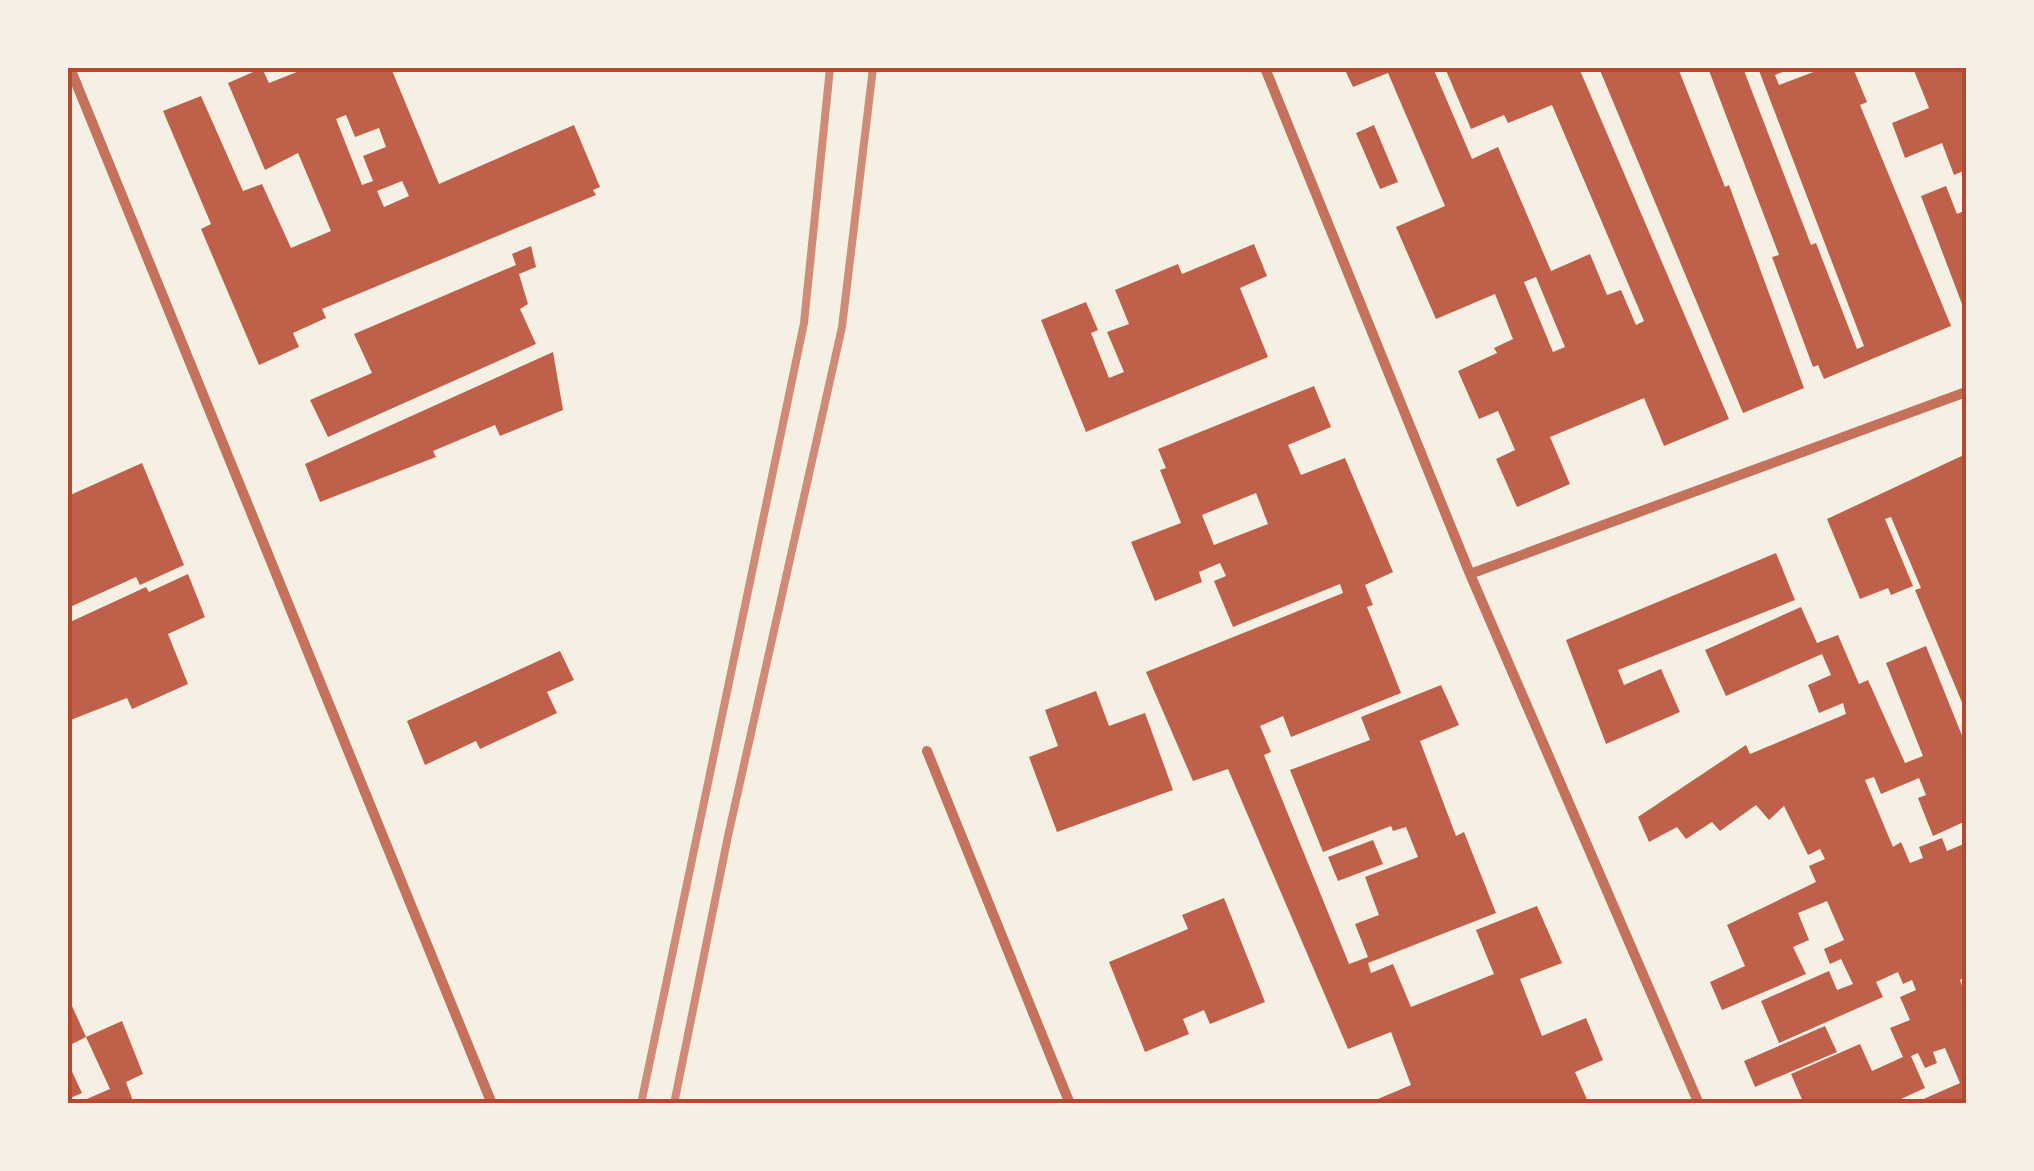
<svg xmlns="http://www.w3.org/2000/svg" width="2034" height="1171" viewBox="0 0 2034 1171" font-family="Karla,sans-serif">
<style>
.building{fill:#bf614a;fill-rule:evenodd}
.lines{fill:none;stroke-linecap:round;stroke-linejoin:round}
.minor{stroke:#c5725c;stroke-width:10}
.rail{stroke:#cf8b77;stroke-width:8}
.neatline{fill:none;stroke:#b5482f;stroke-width:4}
</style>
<rect width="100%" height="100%" fill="#f6efe4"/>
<path class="building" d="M262,68L269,83L307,68H391L439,184L574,125L600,187L593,190L596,195L322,309L326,318L293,333L299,347L259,365L201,229L211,224L163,111L201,96L243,191L262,184L291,248L331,231L298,153L265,170L228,83ZM346,115L355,137L379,128L386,147L363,156L373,181L362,185L336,119ZM402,181L409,196L384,207L377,191Z
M1344,68H1433L1472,159L1498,147L1551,271L1590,254L1607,295L1621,290L1636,325L1644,321L1552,105L1508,123L1504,115L1471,129L1445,68H1579L1729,419L1664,446L1644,398L1550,437L1570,484L1517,507L1496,459L1515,450L1498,411L1479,419L1458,371L1497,353L1494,348L1513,339L1495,294L1436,319L1396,227L1445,206L1388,73L1353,87ZM1536,277L1565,347L1553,352L1524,282Z
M1599,68H1678L1725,187L1729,185L1804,388L1743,413Z
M1708,68H1743L1811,245L1816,243L1857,349L1864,346L1758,68H1793L1775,75L1779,85L1824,68H1853L1867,102L1860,105L1951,326L1824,379L1818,365L1813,367L1772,257L1779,255Z
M1913,68H1962L1966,77V170L1954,175L1942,143L1905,158L1892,123L1929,108Z
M1374,125L1398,182L1380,189L1356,133Z
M1946,186L1957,214L1966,210V303L1962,304L1921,196Z
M1254,244L1267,276L1240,288L1268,357L1086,432L1041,320L1086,302L1098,330L1091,333L1109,378L1124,372L1107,332L1129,324L1115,290L1178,264L1182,274Z
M531,246L536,267L519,274L528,304L520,309L536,344L328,437L310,400L372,373L354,334L516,265L512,254Z
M553,352L563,410L500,436L495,425L433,451L436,457L320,502L305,464Z
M1314,386L1331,427L1288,445L1301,475L1345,458L1393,572L1365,585L1373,605L1367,607L1401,693L1291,737L1283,716L1260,726L1271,752L1264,755L1349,964L1368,957L1355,924L1379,915L1365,877L1418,857L1406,827L1393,831L1391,826L1323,852L1290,770L1370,740L1361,717L1441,685L1459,725L1420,741L1456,836L1464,832L1496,913L1368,963L1371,973L1393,964L1411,1007L1494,974L1476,930L1537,906L1562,963L1520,979L1542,1036L1586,1018L1603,1060L1575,1072L1589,1104H1509L1508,1100L1366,1104L1411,1085L1391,1032L1348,1049L1228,769L1193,781L1146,672L1343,593L1340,584L1233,627L1214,581L1226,576L1220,563L1199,572L1202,582L1155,601L1131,542L1181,523L1160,470L1166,468L1158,449ZM1256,493L1268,524L1214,545L1202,515Z
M1966,454V712L1915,590L1921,588L1891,517L1885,519L1913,586L1891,595L1888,588L1860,599L1827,519Z
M142,463L184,565L140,585L136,577L68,608V496Z
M1776,553L1795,600L1618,670L1624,685L1661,669L1680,712L1606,744L1566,640Z
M188,574L205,617L168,634L188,684L132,709L127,698L68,721V623L146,587L149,592Z
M1801,607L1817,643L1838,635L1859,684L1868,680L1905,763L1923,756L1886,663L1926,646L1963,738L1966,737V821L1933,836L1918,798L1926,795L1919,778L1881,794L1874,777L1865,780L1893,847L1901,842L1910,863L1923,858L1919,847L1942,838L1947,851L1966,843V977L1960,980L1966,996V1104H1912L1960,1083L1945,1048L1933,1052L1937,1063L1925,1068L1918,1053L1911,1056L1925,1088L1890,1104H1804L1791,1074L1860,1044L1872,1071L1903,1057L1890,1028L1910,1020L1900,997L1916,990L1912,980L1903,984L1898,972L1876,982L1883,997L1779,1043L1761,1001L1829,971L1837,990L1853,984L1841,959L1830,964L1824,949L1844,940L1827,901L1798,913L1809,940L1793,947L1806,974L1722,1010L1710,982L1745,966L1727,925L1816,882L1809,866L1825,859L1820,849L1808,855L1784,806L1769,820L1756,805L1720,831L1712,822L1686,839L1677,827L1649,842L1638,817L1746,745L1750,754L1846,714L1843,703L1819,713L1808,685L1831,675L1822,654L1726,696L1705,650Z
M560,651L574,680L547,692L557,713L480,749L476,741L425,765L407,721Z
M1096,691L1109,726L1145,713L1173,790L1057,832L1029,757L1058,746L1045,710Z
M1373,840L1383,864L1338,881L1328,857Z
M1224,898L1265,1002L1210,1024L1204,1010L1183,1019L1189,1034L1145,1052L1109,962L1188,929L1182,915Z
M68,997L86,1037L68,1046Z
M122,1021L143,1074L126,1082L134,1104H75L110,1089L86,1037Z
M1825,1026L1837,1052L1755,1087L1744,1061Z
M68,1063L82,1093L68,1099Z"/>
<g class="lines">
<path class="minor" d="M70,68L492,1104
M1265,68L1470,574L1699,1104
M1470,574L1966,392
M927,751L1070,1104"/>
<path class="rail" d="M641,1104L804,323L830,68
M674,1104L728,836L842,327L873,68"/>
</g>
<rect width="2034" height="1171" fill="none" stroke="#f6efe4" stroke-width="140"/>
<rect x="70" y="70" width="1894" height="1031" class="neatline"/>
</svg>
